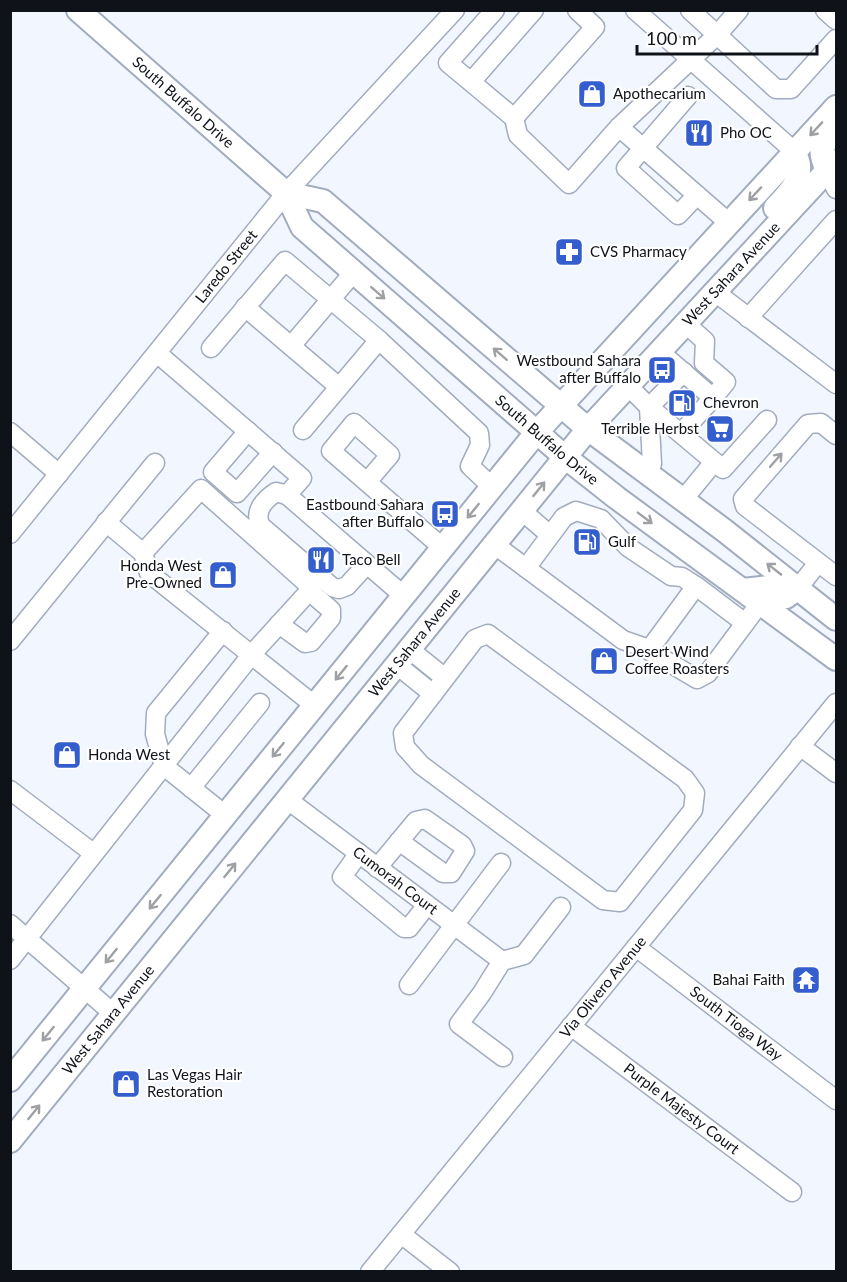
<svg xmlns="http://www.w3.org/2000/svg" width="847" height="1282" viewBox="0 0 847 1282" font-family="Lato,sans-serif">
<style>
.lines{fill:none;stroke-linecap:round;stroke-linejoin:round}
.minor-casing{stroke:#a2acbf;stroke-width:21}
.major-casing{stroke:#a2acbf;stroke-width:26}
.minor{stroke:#fff;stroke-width:18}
.major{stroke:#fff;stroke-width:22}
.oneway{stroke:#9fa0a3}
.labels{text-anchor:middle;stroke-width:4.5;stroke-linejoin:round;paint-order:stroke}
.poi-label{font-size:15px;fill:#0f1219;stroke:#fff;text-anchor:start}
.street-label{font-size:15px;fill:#0f1219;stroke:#fff}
</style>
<rect width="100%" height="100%" fill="#f2f6fe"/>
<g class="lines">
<g class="minor-casing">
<g id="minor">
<path d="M534,10L471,82L514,118L518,135L569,184L619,127"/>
<path d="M635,10L795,152"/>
<path d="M690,10L776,89H791L836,39"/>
<path d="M825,10L836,20"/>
<path d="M471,82L448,63L495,10"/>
<path d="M688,96L626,168L678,215L697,195"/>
<path d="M514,118L595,27L577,10"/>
<path d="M827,171L836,189"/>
<path d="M729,223L619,127L717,35L739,10"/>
<path d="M715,292L836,384"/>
<path d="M245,307L339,387"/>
<path d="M748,318L836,220"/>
<path d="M291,346L354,272"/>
<path d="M211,348L285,261L379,340L479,433L480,445L470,466L492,487"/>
<path d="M660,352L713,398L726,382L704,363L705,341L686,324"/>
<path d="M157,353L302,478L287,495L404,596"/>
<path d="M684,372L649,407L723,469L767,420"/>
<path d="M628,386L649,407L652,464L645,473"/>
<path d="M303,430L379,340"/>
<path d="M248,431L213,472L237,493L273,452"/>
<path d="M10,432L59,474"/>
<path d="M681,433L713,398"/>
<path d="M836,435L821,423L808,424L743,499L745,506L836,576"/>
<path d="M367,482L390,455L354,423L331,451L443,548"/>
<path d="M287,495L276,492C264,500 253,512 261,526L332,587L339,589L347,586L367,564"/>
<path d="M682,501L714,462"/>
<path d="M522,511L550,535"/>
<path d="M106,522L143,553L149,573L314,705"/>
<path id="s1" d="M10,534L286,193L455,10"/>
<path d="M495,545L623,640L643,647L697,679L708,673L760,603"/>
<path d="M526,568L564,517L576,511L601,519L628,547L671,576L682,577L696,586L745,623"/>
<path d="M798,588L818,563"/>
<path d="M279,624L305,643L311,642L331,618V610L309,591"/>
<path d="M223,631L156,713L155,734L164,766L225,815"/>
<path d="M488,634L685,779L695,793L693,810L620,902L603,900L421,765L405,747L403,733L475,639Z"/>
<path d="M10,641L155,463"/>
<path d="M409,649L445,678"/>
<path d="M649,650L696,586"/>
<path d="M397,665L433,694"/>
<path d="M800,746L836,773"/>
<path d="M191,788L260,703"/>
<path d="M10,790L93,853"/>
<path id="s2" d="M288,800L502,961"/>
<path d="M359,853L342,877L404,928H409L427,905"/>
<path d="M377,868L416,821L425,819L462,845L465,851L451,873H443L399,841"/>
<path d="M10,924L114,1014"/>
<path id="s3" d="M636,947L836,1100"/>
<path d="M10,960L252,654L312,588L201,489L143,553"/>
<path d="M409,985L501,863"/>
<path id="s4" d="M571,1026L792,1192"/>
<path d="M503,1057L459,1024L482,993L502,961L524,955L561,907"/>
<path d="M401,1234L450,1272"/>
<path id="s5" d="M370,1272L836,703"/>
</g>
</g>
<g class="major-casing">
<g id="major">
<path id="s6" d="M78,10L286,193L302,227L565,457L617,498L836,659"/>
<path d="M827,171C817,148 821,148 836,130"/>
<path d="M286,193L323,201L588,429L725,531L836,619"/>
<path d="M775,208C785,197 801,182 799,166C799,161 796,156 795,152"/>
<path d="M743,590L769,587L786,597L798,588"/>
<path d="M10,1080L536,433L836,107"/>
<path id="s7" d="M10,1141L588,429L836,161"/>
</g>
</g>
<use href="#minor" class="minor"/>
<use href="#major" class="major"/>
</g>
<defs><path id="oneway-shaft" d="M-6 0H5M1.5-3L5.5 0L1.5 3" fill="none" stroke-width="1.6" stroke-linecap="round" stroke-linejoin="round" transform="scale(1.5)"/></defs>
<g class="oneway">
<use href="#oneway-shaft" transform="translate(816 129) rotate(133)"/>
<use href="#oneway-shaft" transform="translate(755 194) rotate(133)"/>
<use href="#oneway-shaft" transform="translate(378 293) rotate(41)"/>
<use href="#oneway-shaft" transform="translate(500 354) rotate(-139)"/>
<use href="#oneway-shaft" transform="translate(776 460) rotate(-49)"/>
<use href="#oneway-shaft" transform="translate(539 489) rotate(-51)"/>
<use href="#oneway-shaft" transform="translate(473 511) rotate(129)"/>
<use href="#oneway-shaft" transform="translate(645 518) rotate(37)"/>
<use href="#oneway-shaft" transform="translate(774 569) rotate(-142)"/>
<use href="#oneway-shaft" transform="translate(341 673) rotate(129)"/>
<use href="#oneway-shaft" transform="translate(278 750) rotate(129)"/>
<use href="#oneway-shaft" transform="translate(230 870) rotate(-51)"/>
<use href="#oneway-shaft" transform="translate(155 902) rotate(129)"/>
<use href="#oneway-shaft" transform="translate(111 956) rotate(129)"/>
<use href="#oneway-shaft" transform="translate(48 1034) rotate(129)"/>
<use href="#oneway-shaft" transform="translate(34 1112) rotate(-51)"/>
</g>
<defs>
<g id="shop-square" transform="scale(1.5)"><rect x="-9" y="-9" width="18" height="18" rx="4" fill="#345ece" stroke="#fff"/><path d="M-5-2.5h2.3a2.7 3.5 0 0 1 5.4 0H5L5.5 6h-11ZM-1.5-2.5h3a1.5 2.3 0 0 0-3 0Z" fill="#fff"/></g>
<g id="restaurant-square" transform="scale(1.5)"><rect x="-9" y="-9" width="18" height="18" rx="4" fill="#345ece" stroke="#fff"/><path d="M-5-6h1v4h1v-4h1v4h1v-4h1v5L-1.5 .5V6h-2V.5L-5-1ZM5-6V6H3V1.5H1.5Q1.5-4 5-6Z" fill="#fff"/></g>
<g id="pharmacy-square" transform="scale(1.5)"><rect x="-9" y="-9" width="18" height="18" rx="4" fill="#345ece" stroke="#fff"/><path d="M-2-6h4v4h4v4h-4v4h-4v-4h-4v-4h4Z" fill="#fff"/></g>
<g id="bus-square" transform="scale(1.5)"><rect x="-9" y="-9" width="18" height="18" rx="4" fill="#345ece" stroke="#fff"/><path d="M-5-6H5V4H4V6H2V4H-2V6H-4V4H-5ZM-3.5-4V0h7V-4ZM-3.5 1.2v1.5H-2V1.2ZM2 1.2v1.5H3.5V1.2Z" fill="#fff"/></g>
<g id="fuel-square" transform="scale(1.5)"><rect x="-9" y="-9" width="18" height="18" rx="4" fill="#345ece" stroke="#fff"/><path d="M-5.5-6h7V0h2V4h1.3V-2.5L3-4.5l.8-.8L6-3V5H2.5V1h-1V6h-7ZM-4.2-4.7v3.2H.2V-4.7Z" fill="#fff"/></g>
<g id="supermarket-square" transform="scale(1.5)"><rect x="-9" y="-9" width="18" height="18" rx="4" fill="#345ece" stroke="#fff"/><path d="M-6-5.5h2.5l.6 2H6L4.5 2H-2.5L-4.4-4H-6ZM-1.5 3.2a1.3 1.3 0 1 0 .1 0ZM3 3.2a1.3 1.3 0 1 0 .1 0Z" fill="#fff"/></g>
<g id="temple-square" transform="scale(1.5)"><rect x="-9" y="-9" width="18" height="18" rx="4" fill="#345ece" stroke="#fff"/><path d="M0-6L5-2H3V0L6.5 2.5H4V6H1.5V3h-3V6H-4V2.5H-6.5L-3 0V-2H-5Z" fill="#fff"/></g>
</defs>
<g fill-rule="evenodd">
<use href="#shop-square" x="592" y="94"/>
<use href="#restaurant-square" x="699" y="133"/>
<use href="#pharmacy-square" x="569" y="252"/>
<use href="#bus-square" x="662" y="370"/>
<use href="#fuel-square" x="682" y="403"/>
<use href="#supermarket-square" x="720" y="429"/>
<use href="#bus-square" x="445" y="514"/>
<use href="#fuel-square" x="587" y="542"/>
<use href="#restaurant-square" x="321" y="560"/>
<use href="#shop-square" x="223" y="575"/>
<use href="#shop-square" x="604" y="661"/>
<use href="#shop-square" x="67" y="755"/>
<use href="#temple-square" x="806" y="980"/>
<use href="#shop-square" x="126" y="1084"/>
</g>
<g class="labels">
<g class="poi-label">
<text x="613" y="99">Apothecarium</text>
<text x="720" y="138">Pho OC</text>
<text x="590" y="257">CVS Pharmacy</text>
<text x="641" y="366" text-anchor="end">Westbound Sahara<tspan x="641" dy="17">after Buffalo</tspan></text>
<text x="703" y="408">Chevron</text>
<text x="699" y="434" text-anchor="end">Terrible Herbst</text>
<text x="424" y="510" text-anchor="end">Eastbound Sahara<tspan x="424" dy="17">after Buffalo</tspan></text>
<text x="608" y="547">Gulf</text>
<text x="342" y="565">Taco Bell</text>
<text x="202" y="571" text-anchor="end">Honda West<tspan x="202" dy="17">Pre-Owned</tspan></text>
<text x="625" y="657">Desert Wind<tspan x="625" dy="17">Coffee Roasters</tspan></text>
<text x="88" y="760">Honda West</text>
<text x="785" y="985" text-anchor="end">Bahai Faith</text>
<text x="147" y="1080">Las Vegas Hair<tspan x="147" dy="17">Restoration</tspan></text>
</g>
<g class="street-label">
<text dy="5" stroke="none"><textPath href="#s6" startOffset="140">South Buffalo Drive</textPath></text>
<text dy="5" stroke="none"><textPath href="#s1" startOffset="344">Laredo Street</textPath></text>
<text dy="5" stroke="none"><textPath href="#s7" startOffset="1128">West Sahara Avenue</textPath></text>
<text dy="5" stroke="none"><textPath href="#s6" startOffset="639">South Buffalo Drive</textPath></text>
<text dy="5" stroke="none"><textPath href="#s7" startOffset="642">West Sahara Avenue</textPath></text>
<text dy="5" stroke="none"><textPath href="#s2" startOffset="134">Cumorah Court</textPath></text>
<text dy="5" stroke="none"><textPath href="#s5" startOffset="368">Via Olivero Avenue</textPath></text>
<text dy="5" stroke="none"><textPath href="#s7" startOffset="156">West Sahara Avenue</textPath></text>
<text dy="5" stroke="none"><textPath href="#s3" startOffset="126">South Tioga Way</textPath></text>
<text dy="5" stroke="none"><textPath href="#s4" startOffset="138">Purple Majesty Court</textPath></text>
</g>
</g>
<rect width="847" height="1282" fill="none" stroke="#0f1219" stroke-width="24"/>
<path d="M637 45v9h180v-9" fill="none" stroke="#0f1219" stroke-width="3"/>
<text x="646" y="45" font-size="18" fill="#0f1219" stroke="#ffffff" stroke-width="4.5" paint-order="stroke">100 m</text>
</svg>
